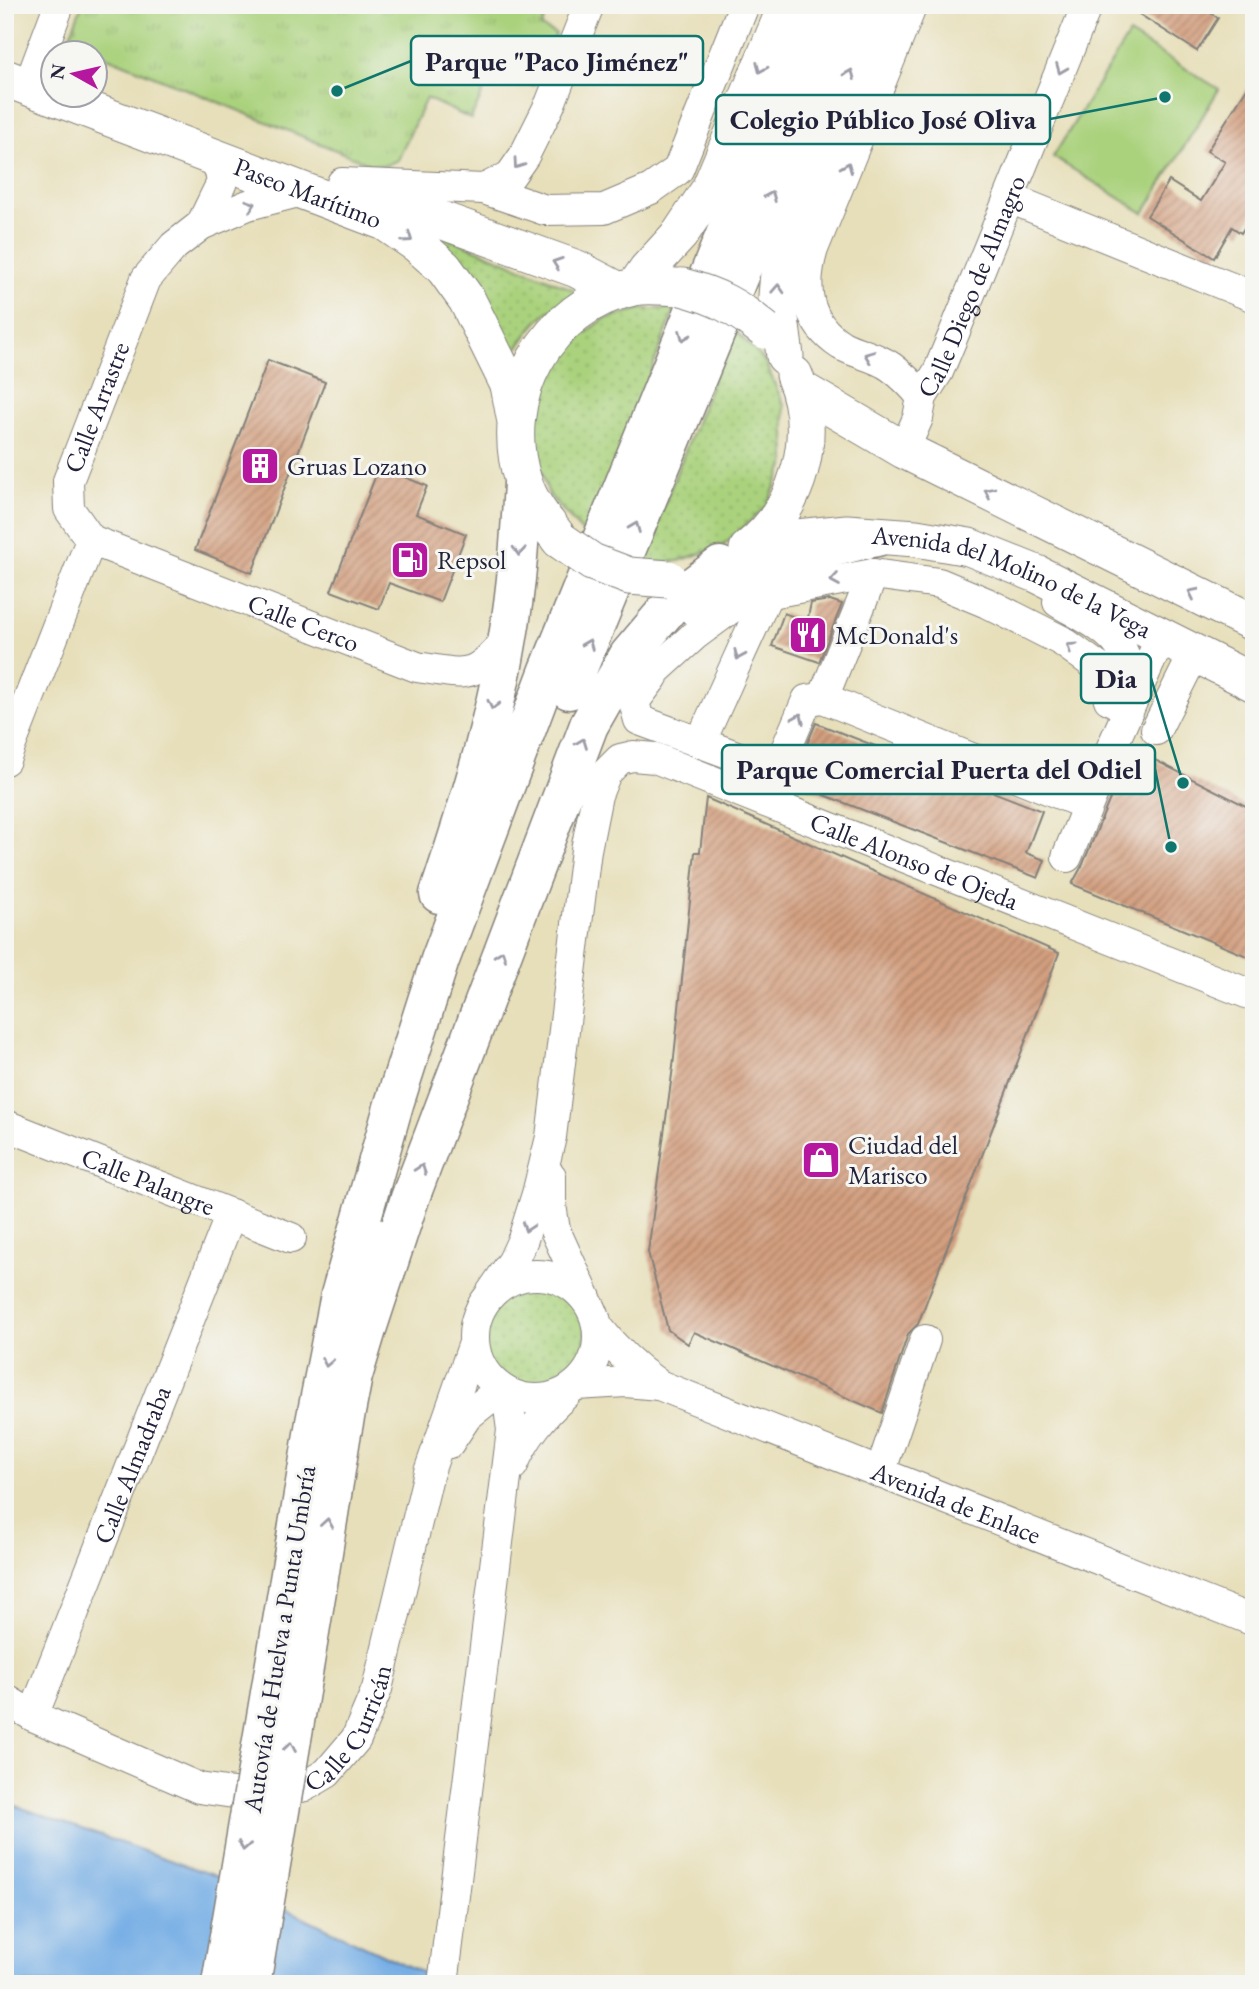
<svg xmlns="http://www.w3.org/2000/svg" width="1259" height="1989" viewBox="0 0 1259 1989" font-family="'EB Garamond',serif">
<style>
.grass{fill:url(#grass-dots);stroke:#667a5c;stroke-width:2}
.park{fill:url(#park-tufts);stroke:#667a5c;stroke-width:2}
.pitch{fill:#aad27d;stroke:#667a5c;stroke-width:2}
.water{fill:#76aee5;stroke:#4c6890;stroke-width:2}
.building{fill:url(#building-hatch)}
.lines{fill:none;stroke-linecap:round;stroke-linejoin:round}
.minor-casing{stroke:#84807a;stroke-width:32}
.major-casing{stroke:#84807a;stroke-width:39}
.highway-casing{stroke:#84807a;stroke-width:41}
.minor{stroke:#fff;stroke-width:30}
.major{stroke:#fff;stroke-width:37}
.highway{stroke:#fff;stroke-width:38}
.major-bridge-casing{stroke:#84807a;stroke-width:39;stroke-linecap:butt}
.highway-bridge-casing{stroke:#84807a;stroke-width:41;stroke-linecap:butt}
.major-bridge{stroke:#fff;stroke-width:37}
.highway-bridge{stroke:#fff;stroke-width:38}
.oneway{stroke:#9c9ca7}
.labels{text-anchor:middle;stroke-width:6;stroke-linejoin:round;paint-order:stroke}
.street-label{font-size:26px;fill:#22223b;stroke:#f6f6f2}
.poi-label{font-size:26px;fill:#22223b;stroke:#f6f6f2;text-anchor:start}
.leader{fill:none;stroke:#0f766e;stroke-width:2.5}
.callout-dot{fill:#0f766e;stroke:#f6f6f2;stroke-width:2.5}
.callout{fill:#f6f6f2;stroke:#0f766e;stroke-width:2.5}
.callout-label{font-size:28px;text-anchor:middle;font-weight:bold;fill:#22223b}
</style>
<defs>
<pattern id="grass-dots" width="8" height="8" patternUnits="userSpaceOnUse" patternTransform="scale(1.75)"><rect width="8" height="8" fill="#aad27d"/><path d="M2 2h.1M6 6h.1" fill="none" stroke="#92b46d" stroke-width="1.8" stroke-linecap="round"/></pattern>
<pattern id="park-tufts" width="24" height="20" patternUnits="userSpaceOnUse" patternTransform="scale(1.75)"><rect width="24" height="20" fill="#aad27d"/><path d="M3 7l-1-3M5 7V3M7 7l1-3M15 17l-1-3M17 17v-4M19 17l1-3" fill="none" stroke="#92b46d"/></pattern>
<pattern id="building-hatch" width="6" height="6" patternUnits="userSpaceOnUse" patternTransform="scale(1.75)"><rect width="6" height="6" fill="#d39f7f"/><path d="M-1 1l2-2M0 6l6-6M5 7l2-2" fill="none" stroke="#ab8169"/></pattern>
</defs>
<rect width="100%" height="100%" fill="#f6f6f2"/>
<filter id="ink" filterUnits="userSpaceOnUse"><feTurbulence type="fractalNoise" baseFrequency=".0143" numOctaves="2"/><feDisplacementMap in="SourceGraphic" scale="14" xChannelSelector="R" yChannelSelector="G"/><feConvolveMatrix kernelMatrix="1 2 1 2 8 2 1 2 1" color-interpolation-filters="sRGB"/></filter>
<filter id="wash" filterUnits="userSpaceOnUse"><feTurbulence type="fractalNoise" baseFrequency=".00686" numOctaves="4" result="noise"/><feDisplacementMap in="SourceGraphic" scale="28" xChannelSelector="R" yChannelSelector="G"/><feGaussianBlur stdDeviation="1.57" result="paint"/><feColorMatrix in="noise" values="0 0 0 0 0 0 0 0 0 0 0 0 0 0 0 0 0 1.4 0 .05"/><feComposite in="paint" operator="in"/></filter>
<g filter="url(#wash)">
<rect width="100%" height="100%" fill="#e7dfba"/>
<path class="grass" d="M439,234L582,293C545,311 537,317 515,352L465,272L435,241Z
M641,309H675L587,537L549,495L535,451L536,396L546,369L567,348L604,319Z
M733,328L764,360L784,405L786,461L767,506L724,545L679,561L641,564Z
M481 1337a52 52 0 1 1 104 0a52 52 0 1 1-104 0Z"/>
<path class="park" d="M82,5H550L541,27L556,34L533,85L494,68L471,119L426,98L398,160L384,166L370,164L68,41Z"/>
<path class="pitch" d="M1129,34L1219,89L1144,213L1053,157Z"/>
<path class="water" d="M5,1802L215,1876L446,1984H5Z"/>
<g id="blocks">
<path class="building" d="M1125,5H1198L1218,18L1197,51Z
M1254,77V212L1241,233L1232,227L1214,258L1147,216L1169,181L1201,201L1225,162L1207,151Z
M268,360L325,382L252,573L195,550Z
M379,467L427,486L416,514L466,534L440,602L389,583L379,609L331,591Z
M830,600L842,604L819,662L772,646L784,613L807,622L811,603Z
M816,723L1042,811L1026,853L1045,860L1038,878L783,779L791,774L800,761Z
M1131,748L1254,810V959L1072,884L1083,864Z
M706,798L1059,953L918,1324L908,1334L882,1413L694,1332L688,1344L668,1330L648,1252L673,1067L695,852H700Z"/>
</g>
</g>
<g filter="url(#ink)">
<use href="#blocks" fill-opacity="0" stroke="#84807a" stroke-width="2"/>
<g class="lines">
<g class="minor-casing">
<g id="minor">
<path d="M912,5L813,249C802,286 805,322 841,345C857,354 876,356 891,367C902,375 913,386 922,397"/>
<path d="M35,69L59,5"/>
<path d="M342,183L484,189L510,176L524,156L550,104L589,5"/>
<path d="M484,189L545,210L604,209L651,189L678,170L744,5"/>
<path d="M1009,198L1254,297"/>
<path d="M201,225L222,182L217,158"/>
<path id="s1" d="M904,450L918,418L922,397L938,372L953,336L1087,5"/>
<path id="s2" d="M91,540L69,509L68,481L146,279L174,246L201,225L248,205L302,191"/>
<path id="s3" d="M91,540L417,667C471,675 470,680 508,639"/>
<path d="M1058,602C1107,631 1135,639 1130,704H1118L1109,699L1098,667L1062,641L987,603L939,583L873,574L745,598L695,635L652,674L653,677L634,702L639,720L758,764L777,763L784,754L807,700L823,698L1087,805"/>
<path d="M823,698L873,574"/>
<path d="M1156,730L1194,654"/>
<path d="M700,743L768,593"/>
<path d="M5,760L91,540"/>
<path d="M1067,857L1107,758L1161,637"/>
<path id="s4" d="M5,1125L291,1238"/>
<path d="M551,1176V1205L555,1230L586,1298"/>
<circle cx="536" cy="1337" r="62"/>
<path id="s5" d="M491,1293L513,1261L523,1239L537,1194L551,1137L586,850L597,795L606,773L620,759L633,756L655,758L1254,996"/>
<path id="s6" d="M598,1327C616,1351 635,1368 659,1385L1254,1621"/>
<path d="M576,1385L626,1382L659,1385"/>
<path d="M449,1443L467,1416L501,1389"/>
<path d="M513,1465C525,1436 543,1415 566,1394"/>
<path d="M880,1473L925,1340"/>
<path id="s7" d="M5,1699L33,1716L199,1788L261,1797L305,1786L327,1773L356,1739L377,1689L429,1472L474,1343"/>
<path id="s8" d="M33,1716L231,1214"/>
<path d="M443,1984L512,1430L507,1393"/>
</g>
</g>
<g class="major-casing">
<g id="major">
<path id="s9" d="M5,78L385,222L417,244L444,268L467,300L509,385L515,417"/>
<path d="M366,193L577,269L619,291"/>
<path d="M636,286L647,270L680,234L710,189L787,5"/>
<path d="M785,356L777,296L780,261L799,202L878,5"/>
<path d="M800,389L904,450L1254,623"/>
<path d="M560,540C546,522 530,504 523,481C496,398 546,305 634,287C649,284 667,287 682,287"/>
<path id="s10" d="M757,542L847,533L916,538L969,547L1037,574L1254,683"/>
<path d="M748,549C799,509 820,435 794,375"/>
</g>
</g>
<g class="highway-casing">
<path id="highway" d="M697,608C750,570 815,550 877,537
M569,690L850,5
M439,894C467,810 494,724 508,637C517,586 520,535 523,483
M368,1326L371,1260L376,1238
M288,1586L315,1422L340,1295L394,1104L440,960L549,670L818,5
M317,1590L341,1438L353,1376L368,1326L410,1198L589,725L629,655L678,597L720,566"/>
</g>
<use href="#minor" class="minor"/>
<use href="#major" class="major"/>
<use href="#highway" class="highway"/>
<g class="major-bridge-casing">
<path id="major-bridge" d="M682,287C717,296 737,307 765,330
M560,540L592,562L629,576L668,579"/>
</g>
<g class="highway-bridge-casing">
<path id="highway-bridge" d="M221,1984L288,1586
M251,1984L317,1590"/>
</g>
<use href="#major-bridge" class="major-bridge"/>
<use href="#highway-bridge" class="highway-bridge"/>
</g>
<defs><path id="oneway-chevron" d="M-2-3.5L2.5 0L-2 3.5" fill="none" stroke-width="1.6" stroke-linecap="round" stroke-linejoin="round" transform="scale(1.75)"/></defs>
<g class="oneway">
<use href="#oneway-chevron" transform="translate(761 68) rotate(113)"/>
<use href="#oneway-chevron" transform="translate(1061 69) rotate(112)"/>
<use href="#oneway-chevron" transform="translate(850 74) rotate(-68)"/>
<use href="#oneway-chevron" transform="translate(518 164) rotate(125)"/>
<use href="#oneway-chevron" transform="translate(847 167) rotate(-68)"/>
<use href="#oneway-chevron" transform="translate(771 196) rotate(-67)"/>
<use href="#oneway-chevron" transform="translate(251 205) rotate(-18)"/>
<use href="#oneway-chevron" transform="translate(408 238) rotate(35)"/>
<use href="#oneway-chevron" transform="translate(557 263) rotate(-161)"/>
<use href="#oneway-chevron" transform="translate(778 289) rotate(-87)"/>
<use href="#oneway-chevron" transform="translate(684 336) rotate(112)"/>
<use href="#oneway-chevron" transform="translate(869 356) rotate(-159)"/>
<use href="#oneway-chevron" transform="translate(989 492) rotate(-154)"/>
<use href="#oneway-chevron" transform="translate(635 527) rotate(-68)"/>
<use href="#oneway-chevron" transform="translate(519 551) rotate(93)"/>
<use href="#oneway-chevron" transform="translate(835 580) rotate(171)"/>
<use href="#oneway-chevron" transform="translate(1193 593) rotate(-154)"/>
<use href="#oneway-chevron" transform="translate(588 644) rotate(-68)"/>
<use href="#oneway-chevron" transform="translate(1071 647) rotate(-146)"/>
<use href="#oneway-chevron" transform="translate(739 655) rotate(114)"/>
<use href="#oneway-chevron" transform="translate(493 705) rotate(103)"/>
<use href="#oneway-chevron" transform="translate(799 718) rotate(-67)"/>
<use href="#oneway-chevron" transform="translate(582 743) rotate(-69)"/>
<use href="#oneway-chevron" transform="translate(501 955) rotate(-70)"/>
<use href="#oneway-chevron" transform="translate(421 1169) rotate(-70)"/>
<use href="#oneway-chevron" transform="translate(527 1227) rotate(108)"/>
<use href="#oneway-chevron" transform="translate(327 1362) rotate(101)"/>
<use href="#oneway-chevron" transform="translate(327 1523) rotate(-81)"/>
<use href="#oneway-chevron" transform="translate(290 1747) rotate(-80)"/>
<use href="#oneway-chevron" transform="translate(244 1846) rotate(100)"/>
</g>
</g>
<defs>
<g id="building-square" transform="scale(2.0125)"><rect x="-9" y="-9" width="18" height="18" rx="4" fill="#b5179e" stroke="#f6f6f2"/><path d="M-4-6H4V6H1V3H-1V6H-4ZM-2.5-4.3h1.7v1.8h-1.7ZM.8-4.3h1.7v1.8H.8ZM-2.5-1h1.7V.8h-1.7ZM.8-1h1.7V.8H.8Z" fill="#fff"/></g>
<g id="fuel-square" transform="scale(2.0125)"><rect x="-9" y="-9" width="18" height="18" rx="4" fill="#b5179e" stroke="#f6f6f2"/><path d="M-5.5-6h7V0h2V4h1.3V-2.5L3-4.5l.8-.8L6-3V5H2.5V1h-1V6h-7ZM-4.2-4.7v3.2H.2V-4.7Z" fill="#fff"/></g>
<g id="restaurant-square" transform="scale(2.0125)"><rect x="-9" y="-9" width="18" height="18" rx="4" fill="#b5179e" stroke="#f6f6f2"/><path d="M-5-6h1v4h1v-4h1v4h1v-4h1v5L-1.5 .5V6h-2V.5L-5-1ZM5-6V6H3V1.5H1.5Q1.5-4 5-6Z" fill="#fff"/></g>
<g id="shop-square" transform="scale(2.0125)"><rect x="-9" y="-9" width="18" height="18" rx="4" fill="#b5179e" stroke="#f6f6f2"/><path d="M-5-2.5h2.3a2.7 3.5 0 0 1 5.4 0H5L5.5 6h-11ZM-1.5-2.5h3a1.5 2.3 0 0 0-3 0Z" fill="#fff"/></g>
</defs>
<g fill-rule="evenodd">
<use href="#building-square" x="260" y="466"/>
<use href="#fuel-square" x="410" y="560"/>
<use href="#restaurant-square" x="808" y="635"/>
<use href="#shop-square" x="821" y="1160"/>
</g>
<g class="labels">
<g class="street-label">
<text dy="9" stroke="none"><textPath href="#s9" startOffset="324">Paseo Marítimo</textPath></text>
<text dy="9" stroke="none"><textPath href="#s1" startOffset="178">Calle Diego de Almagro</textPath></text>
<text dy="9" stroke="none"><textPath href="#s2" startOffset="145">Calle Arrastre</textPath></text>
<text dy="9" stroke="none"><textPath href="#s10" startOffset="264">Avenida del Molino de la Vega</textPath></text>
<text dy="9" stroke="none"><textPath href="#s3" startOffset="228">Calle Cerco</textPath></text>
<text dy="9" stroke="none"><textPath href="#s5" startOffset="872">Calle Alonso de Ojeda</textPath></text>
<text dy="9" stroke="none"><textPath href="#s4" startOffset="154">Calle Palangre</textPath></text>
<text dy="9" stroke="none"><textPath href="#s8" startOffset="270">Calle Almadraba</textPath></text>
<text dy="9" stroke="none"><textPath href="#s6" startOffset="404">Avenida de Enlace</textPath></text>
<text transform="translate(279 1639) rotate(-81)" y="9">Autovía de Huelva a Punta Umbría</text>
<text dy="9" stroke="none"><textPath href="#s7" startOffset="397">Calle Curricán</textPath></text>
</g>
<g class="poi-label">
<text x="287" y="475">Gruas Lozano</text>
<text x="437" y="569">Repsol</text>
<text x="835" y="644">McDonald's</text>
<text x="848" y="1154">Ciudad del<tspan x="848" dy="30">Marisco</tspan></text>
</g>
</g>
<path class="leader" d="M337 91L411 61M1165 97L1050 119M1183 783L1151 678M1171 847L1155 769"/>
<g class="callout-dot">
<circle cx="337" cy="91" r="7"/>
<circle cx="1165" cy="97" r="7"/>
<circle cx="1183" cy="783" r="7"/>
<circle cx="1171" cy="847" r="7"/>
</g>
<g class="callout">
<rect x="411" y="36" width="292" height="49" rx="7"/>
<rect x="716" y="95" width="334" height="49" rx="7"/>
<rect x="1081" y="654" width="70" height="49" rx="7"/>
<rect x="722" y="745" width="433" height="49" rx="7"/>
</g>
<g class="callout-label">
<text x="557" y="71">Parque "Paco Jiménez"</text>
<text x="883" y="129">Colegio Público José Oliva</text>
<text x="1116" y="688">Dia</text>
<text x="939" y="779">Parque Comercial Puerta del Odiel</text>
</g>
<rect width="1259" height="1989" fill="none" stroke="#f6f6f2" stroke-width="28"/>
<g transform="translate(74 74) rotate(278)"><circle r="33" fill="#f6f6f2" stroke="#a1a1a9" stroke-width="2"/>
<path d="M0-5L12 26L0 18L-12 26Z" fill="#b5179e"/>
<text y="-10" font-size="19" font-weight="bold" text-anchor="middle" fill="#22223b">N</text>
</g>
</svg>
